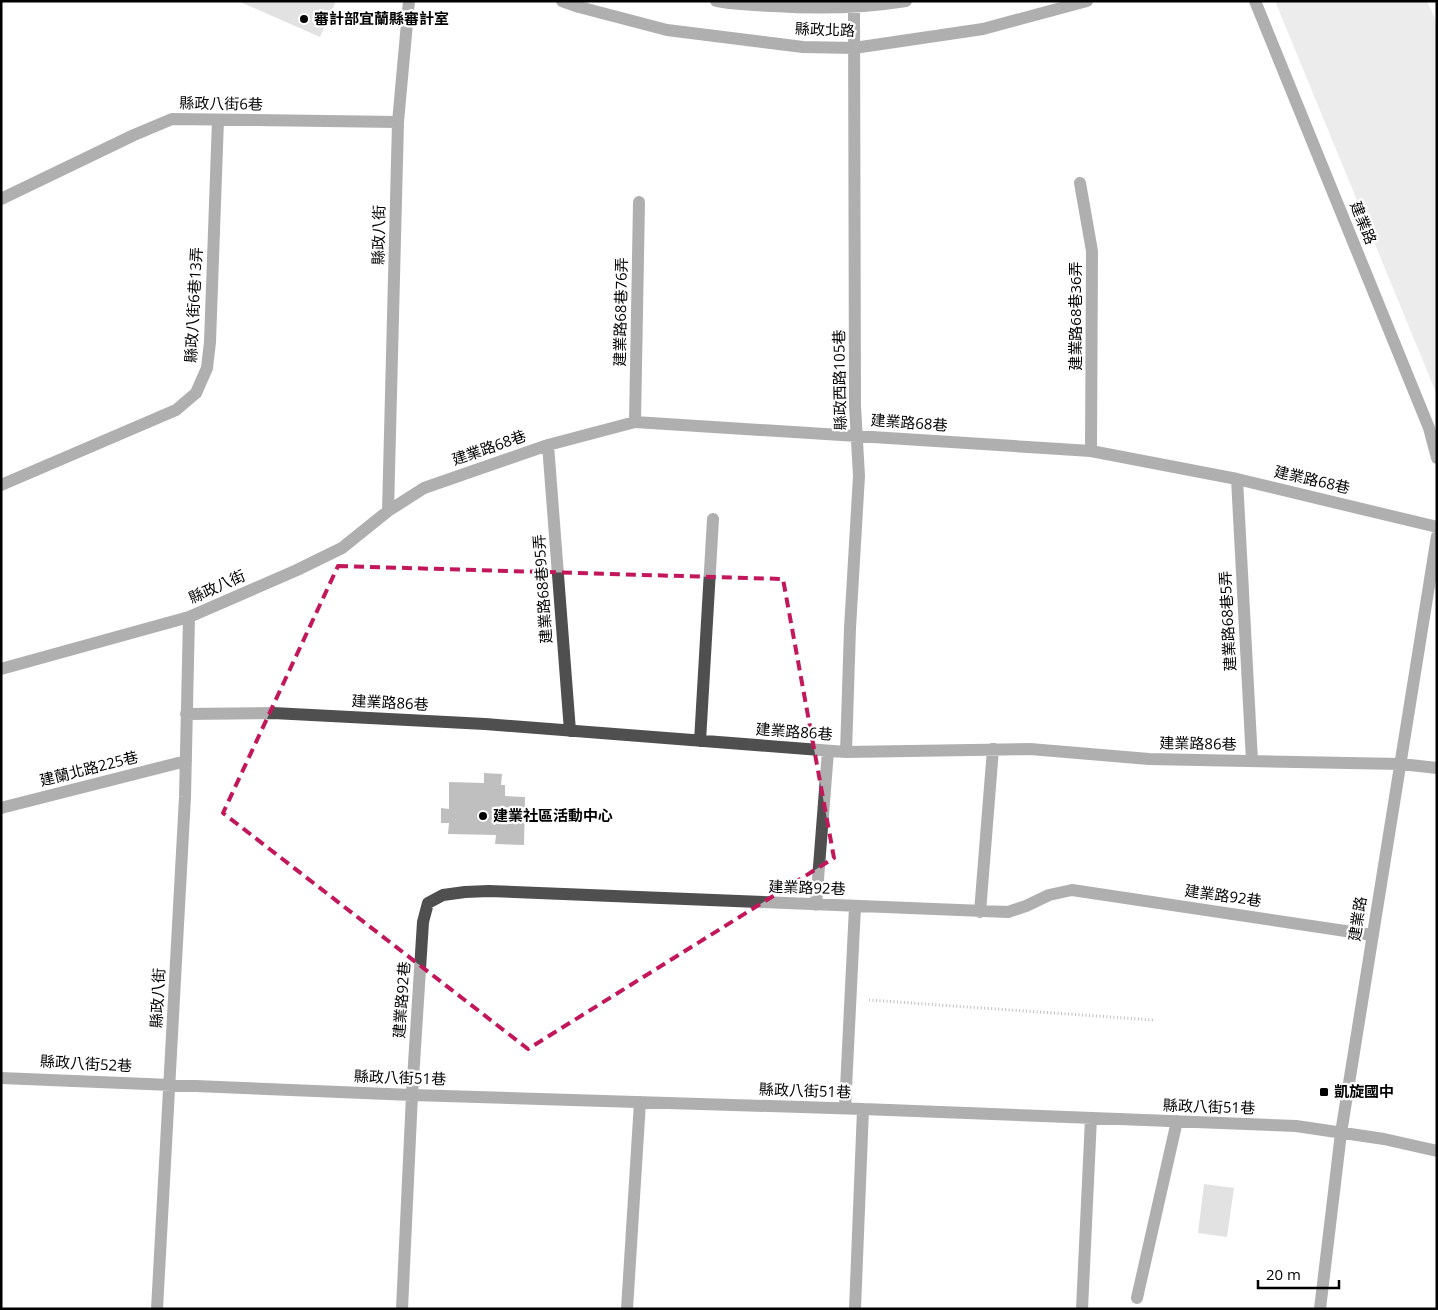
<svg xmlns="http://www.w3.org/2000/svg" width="1438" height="1310" viewBox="0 0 1438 1310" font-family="'Open Sans','Noto Sans TC',sans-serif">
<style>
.green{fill:#d6d6d6}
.building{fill:#bfbfbf}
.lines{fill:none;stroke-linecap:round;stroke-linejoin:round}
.path{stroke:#717171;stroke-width:3;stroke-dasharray:1 2.5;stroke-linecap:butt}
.minor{stroke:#4f4f4f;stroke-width:12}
.marked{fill:none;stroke:#c2185b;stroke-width:4;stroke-dasharray:10 6;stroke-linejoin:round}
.poi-dot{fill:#000;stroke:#fff;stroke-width:2}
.labels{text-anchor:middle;stroke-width:4.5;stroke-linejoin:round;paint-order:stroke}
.poi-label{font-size:15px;font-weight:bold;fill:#000;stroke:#fff;text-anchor:start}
.street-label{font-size:15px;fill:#000;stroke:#fff}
</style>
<rect width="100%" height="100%" fill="#fff"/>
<path class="green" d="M1275,1H1427L1437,23V395Z"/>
<path class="building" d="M238,1H336L320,37Z
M484,773L502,774L501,785H505V796L525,797L524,845L495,844L496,835L448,834L449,823H441V808L449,809V782L484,783Z
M1204,1184L1234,1188L1227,1237L1198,1233Z"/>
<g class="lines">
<path class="path" d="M869,1000L1153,1020"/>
<path class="minor" d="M562,1L579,7L667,30L803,47L854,48L983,29L1087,1
M716,1C735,5 755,5 774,6C818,9 862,8 906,1
M1255,1L1429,428L1437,458
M1080,183L1092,251L1091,451
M1,199L134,135L172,119L398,122
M635,422L639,202
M548,445L570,731
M1237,479L1252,761
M1,485L176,410L196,393L207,368L210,342L218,120
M388,511L424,488L548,445L635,422L1091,451L1237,479L1437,527
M1,669L189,617
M186,714L273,713L485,724L846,752L1030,749L1149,759L1401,764L1437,768
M700,741L713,519
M846,752L850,628L859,476L855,406L854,6
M1,808L186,761
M816,905L828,751
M980,912L993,749
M1,1078L412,1095L863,1109L1296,1126L1384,1139L1437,1151
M845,1108L855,907
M1137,1298L1177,1121
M157,1309L185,797L189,617L297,570L342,548L388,511L398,122L409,1
M402,1309L412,1095L423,922L428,903L443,895L465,892L489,891L1008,912L1026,906L1049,895L1072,890L1372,935
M627,1309L640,1102
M855,1309L863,1109
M1082,1309L1091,1118
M1320,1309L1341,1133L1437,536"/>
</g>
<path d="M0 0H1438V1310H0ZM338,566L783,579L834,858L528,1049L223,813Z" fill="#fff" fill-opacity=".55" fill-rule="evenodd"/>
<path class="marked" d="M338,566L783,579L834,858L528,1049L223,813Z"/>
<g class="poi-dot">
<circle cx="304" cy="19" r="5"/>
<circle cx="483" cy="816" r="5"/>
<rect x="1319" y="1087" width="10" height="10" rx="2.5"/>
</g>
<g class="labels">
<g class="poi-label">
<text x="314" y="24">審計部宜蘭縣審計室</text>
<text x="493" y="821">建業社區活動中心</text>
<text x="1334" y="1097">凱旋國中</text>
</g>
<g class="street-label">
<text transform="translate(825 30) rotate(2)" y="5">縣政北路</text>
<text transform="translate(221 104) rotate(1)" y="5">縣政八街6巷</text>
<text transform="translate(1363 223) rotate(68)" y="5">建業路</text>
<text transform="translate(379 235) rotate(-89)" y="5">縣政八街</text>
<text transform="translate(194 305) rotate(-87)" y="5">縣政八街6巷13弄</text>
<text transform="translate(621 312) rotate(-89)" y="5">建業路68巷76弄</text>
<text transform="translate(1076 316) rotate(-90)" y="5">建業路68巷36弄</text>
<text transform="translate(840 380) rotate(-91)" y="5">縣政西路105巷</text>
<text transform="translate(909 423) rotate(4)" y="5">建業路68巷</text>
<text transform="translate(489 448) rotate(-19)" y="5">建業路68巷</text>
<text transform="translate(1312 480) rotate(13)" y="5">建業路68巷</text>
<text transform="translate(217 587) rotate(-24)" y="5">縣政八街</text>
<text transform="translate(543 589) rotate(-94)" y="5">建業路68巷95弄</text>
<text transform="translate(1228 621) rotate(-93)" y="5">建業路68巷5弄</text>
<text transform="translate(390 703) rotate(3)" y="5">建業路86巷</text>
<text transform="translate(794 732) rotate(4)" y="5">建業路86巷</text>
<text transform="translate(1198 744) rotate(1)" y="5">建業路86巷</text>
<text transform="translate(89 769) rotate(-14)" y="5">建蘭北路225巷</text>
<text transform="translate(807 888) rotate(2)" y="5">建業路92巷</text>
<text transform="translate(1223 896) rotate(8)" y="5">建業路92巷</text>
<text transform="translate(1358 919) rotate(-81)" y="5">建業路</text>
<text transform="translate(158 998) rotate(-87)" y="5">縣政八街</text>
<text transform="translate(402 1000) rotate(-86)" y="5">建業路92巷</text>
<text transform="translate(86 1064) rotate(3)" y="5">縣政八街52巷</text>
<text transform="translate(400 1078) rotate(2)" y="5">縣政八街51巷</text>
<text transform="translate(805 1091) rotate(2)" y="5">縣政八街51巷</text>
<text transform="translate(1209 1107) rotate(2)" y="5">縣政八街51巷</text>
</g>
</g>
<rect width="1438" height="1310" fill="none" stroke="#000000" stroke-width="5"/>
<path d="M1258 1280v8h81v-8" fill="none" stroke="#000000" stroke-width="2.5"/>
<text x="1266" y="1280" font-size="15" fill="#000000" stroke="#ffffff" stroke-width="4" paint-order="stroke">20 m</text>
</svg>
